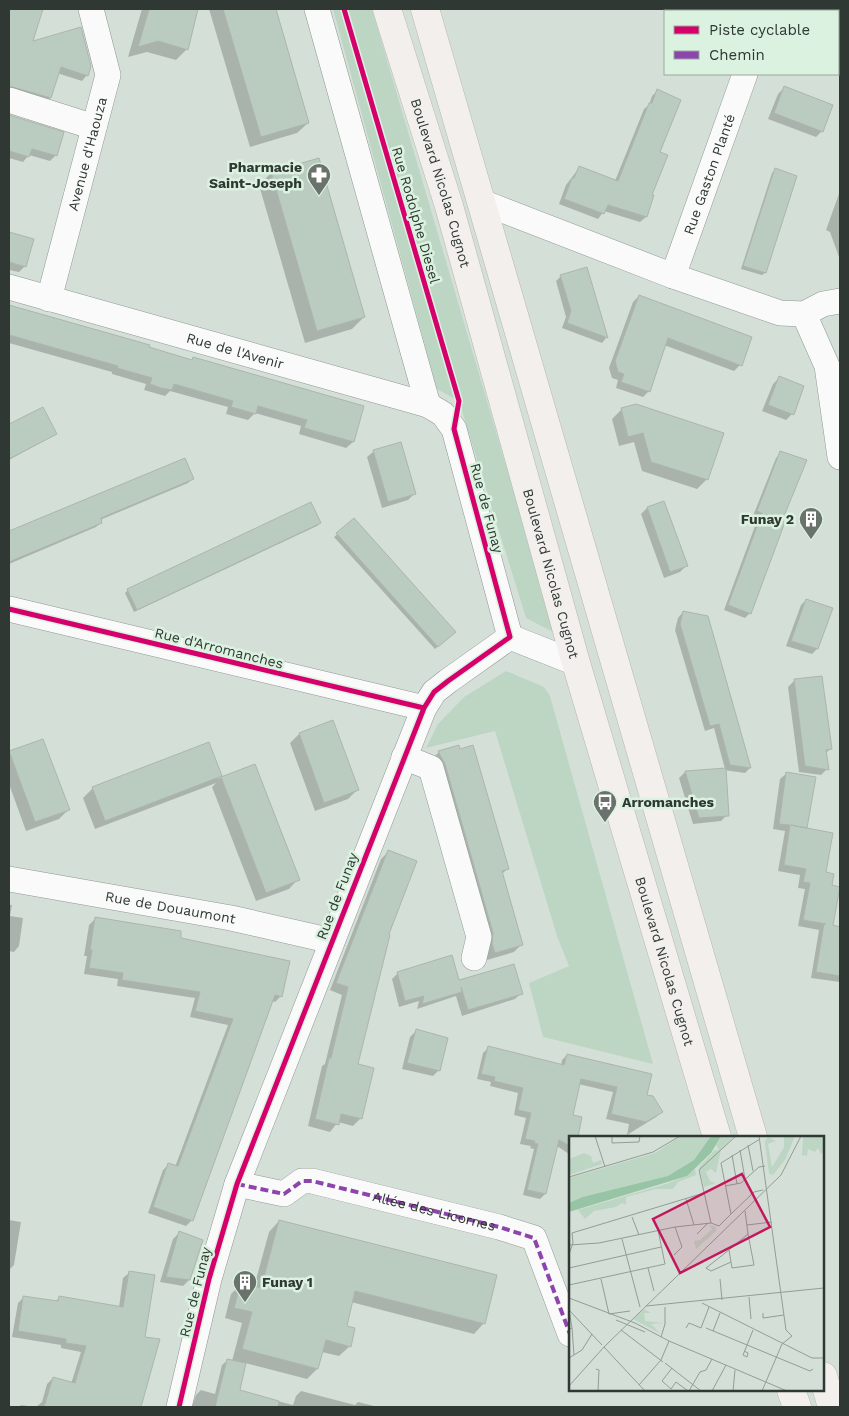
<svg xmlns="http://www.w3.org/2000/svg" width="849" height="1416" viewBox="0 0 849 1416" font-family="'Work Sans',sans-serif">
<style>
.green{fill:#bdd6c4}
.shadow{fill:#0003}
.building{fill:#bacbbf;stroke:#acb5ae}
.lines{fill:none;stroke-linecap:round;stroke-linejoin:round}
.street-casing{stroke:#8f9892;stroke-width:26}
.primary-casing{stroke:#b8b6b1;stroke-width:29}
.street{stroke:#f9faf9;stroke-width:25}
.primary{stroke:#f2efed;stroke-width:28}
.quiet{stroke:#8e44ad;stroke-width:4;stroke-dasharray:8 4;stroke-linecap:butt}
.cycleway-casing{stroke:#dcf2e1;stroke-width:8}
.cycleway{stroke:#d6006c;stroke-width:5}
.labels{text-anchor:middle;stroke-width:5;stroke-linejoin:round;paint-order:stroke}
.street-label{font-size:14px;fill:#2f3832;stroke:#dcf2e1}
.poi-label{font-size:14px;font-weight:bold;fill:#2f3832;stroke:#dcf2e1;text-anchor:end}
.inset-road{fill:none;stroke:#929d95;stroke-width:1}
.view{fill:#c2185b;fill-opacity:0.15;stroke:#c2185b;stroke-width:2.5}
.inset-edge{fill:none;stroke:#2f3832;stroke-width:2.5}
</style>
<rect width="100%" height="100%" fill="#d4e0d7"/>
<path class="green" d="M333,9H372L555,633L526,618L459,401L437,389Z
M506,671L544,687L550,696L653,1064L543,1037L529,983L569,966L557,936L495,731L426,748L438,724L464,697Z"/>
<path class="shadow" d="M9,9H41L32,42L87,75L82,81L57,73L50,98L45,103L9,92Z
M142,9H197L187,49L176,60L147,52L128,57Z
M209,9H275L308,123L297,133L250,147Z
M796,9H840V37L838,36V11H795Z
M784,88L822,131L816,137L768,119L778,94Z
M657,91L659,153L651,195L652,196L646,217L640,222L604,211L598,219L559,204L566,185L579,168L615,181L644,109L649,105L652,96Z
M9,116L62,133L56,155L50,161L29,155L23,162L9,158Z
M318,159L364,317L352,329L305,343L259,185L271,173Z
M775,170L765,273L762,275L741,269L772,173Z
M840,191V260L830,232L826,230Z
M9,234L32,240L25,266L19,272L9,270Z
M586,268L606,338L602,343L562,328L566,317L556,281L561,276Z
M639,296L740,365L734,371L664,345L649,391L643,397L616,388L618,380L612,378L609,368L633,302Z
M9,306L148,346V348L191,361L193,359L362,407L353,442L346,448L299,434L301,426L255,413L248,420L226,414L228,407L170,391L165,396L144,390L146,384L112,374V372L9,343Z
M779,378L792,414L786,420L762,411L773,384Z
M43,409L56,434L9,460V426Z
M622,409L707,479L697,489L642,471L634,442L619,446L612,419Z
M374,451L414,494L408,500L382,508L367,457Z
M781,453V522L750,613L745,618L724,610L758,518L753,516L776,458Z
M185,460L193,478L188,483L100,520L101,522L96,527L9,564V533Z
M664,502L686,566L680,572L664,578L641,514L647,508Z
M354,520L454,632L435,649L334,537Z
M320,523L317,526L134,612L125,593L128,590Z
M806,600L817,649L812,654L786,646L801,605Z
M683,612L707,617L750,768L745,773L724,770L727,815L721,821L693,824L679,778L685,772L725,769L714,728L705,731L675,630L678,618Z
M795,680L830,749L825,754L827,769L821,775L799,772L788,687Z
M299,734L357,790L348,799L315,811L290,743Z
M10,752L68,810L59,819L26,831L9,784Z
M439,752L507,869L501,875L522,944L514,952L487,960L431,760Z
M254,765L298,879L289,889L256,901L212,787L216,783L95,829L83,798L93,788L221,776L217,779Z
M787,773L806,827L804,829L831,886L832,926L840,928V982L811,978L819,930L798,926L805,889L798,888L800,875L778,871L785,831L773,829L780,779Z
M388,852L387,935L357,1065L361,1118L353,1126L338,1122L330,1132L308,1126L322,1066L325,1064L342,995L330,990L381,859Z
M9,905H12L10,916L23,918L19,946L14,952L9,951Z
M95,919L180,939L281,996L275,1002L271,1001L192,1220L186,1226L148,1213L163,1170L169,1164L175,1167L228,1025L190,1017L195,998L117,986L118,979L84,974L87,956H84L89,925Z
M398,973L458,982L521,993L515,999L462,1016L456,996L417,1009L419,1001L399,1007L392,979Z
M416,1031L439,1070L433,1076L402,1069L410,1037Z
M488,1048L561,1066L562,1060L567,1055L646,1096L661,1112L656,1117L627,1135L629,1124L606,1119L613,1092L578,1084L572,1116L581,1118L577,1137H570V1153L569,1154L557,1146L545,1194L540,1199L523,1195L534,1149L530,1148L531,1146L520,1144L526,1118L514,1115L518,1093L490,1086L491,1082L477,1079L483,1053Z
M9,1220L21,1222L14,1265L9,1270Z
M279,1221L484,1323L474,1334L351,1302L345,1326L350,1346L339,1356L322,1352L317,1369L307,1379L245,1363L238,1391L293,1405L296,1396L301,1391L355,1405L358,1402L378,1407H192L196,1395L201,1390L215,1394L222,1365L228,1360L232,1361L242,1323L225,1318L231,1294L241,1284L254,1287L269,1232Z
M179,1233L189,1280L183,1286L160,1282L173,1239Z
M129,1273L144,1338L158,1340L140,1407H93L79,1403L77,1407H19L21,1405L36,1407L42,1402L47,1384L53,1378L71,1384L81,1352L61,1348V1345L12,1337L18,1303L24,1297L55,1302L59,1298L119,1307L123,1278Z"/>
<path class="building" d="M9,9H43L33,41L81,27L91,66L88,76L61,67L51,98L9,86Z
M149,9H198L188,50L158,41L138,47Z
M223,9H276L309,123L261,137Z
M784,86L833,105L823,132L774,113Z
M657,89L681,100L660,152L668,155L652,195H654L647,217L608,205L604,214L564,199L572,178H574L579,166L618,181L649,103H652Z
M9,115L64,132L57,156L32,149L29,157L9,151Z
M319,158L365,317L317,331L271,172Z
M775,168L797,176L766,273L743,266Z
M9,232L34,239L26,267L9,262Z
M587,267L608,338L567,323L571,311L560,275Z
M639,295L752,337L742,366L668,338L650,392L621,382L624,374L618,372L615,361Z
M9,305L150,345L149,347L192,360L193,357L364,406L354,442L304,428L307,420L258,406L256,414L231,407L233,401L174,384L172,390L161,388L150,384L152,378L117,368L118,366L9,335Z
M779,376L804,386L794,415L768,405Z
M636,404L724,433L708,480L651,462L643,433L628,437L621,408Z
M43,407L57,434L9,459V424Z
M401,442L416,494L388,502L373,450Z
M780,451L807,460L782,521L785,522L751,614L728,605L762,513L757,511Z
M185,458L194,479L101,518L102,523L9,562V531Z
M664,501L688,566L670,572L647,507Z
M311,502L321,523L137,610L127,589Z
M354,518L456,632L438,647L336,533Z
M806,599L833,608L818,649L791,641Z
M683,611L708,616L751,768L730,765L719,724L710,726L680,624Z
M822,676L832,749L826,750L829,770L805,766L794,679Z
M333,720L359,790L324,803L299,733Z
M43,739L70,810L35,822L9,751Z
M209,742L222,776L105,821L92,787Z
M459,745L460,749L473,745L509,869L502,871L523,945L495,953L492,944L493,933L445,764L438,751Z
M255,764L300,880L266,893L221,777Z
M726,768L729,816L699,818L685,771Z
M786,772L816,777L807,828L791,825L833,833L826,872L834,874L832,885L840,887L833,925L840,927V976L816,972L824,924H826L803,920L810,883L803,882L806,869L784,865L790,825L779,824Z
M388,850L417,861L389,934L390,935L358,1064L374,1068L362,1119L341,1114L339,1125L315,1119L329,1058H331L348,987L336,983Z
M95,917L181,931V938L290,961L282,997L275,995L193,1221L153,1207L168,1163L178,1166L233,1019L195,1011L200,992L122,980L123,973L89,968L92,950H90Z
M452,955L459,980L514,964L523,994L468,1010L461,987L462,992L422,1004L424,996L405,1001L397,972Z
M416,1029L448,1038L440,1071L407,1063Z
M488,1046L564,1065L567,1054L652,1074L647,1095L653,1096L663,1112L646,1122L611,1114L617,1087L581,1079L573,1115L582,1117L578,1137H570V1146L559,1140L546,1194L527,1190L538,1144L534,1143L535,1141L525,1139L531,1113L518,1110L523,1088L494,1081L495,1077L481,1074Z
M279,1220L497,1275L485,1324L355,1291L347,1326L355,1328L351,1347L326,1340L318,1369L242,1349L252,1312L234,1308L241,1282L261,1288Z
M179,1231L203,1240L190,1280L166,1277Z
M129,1271L155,1275L145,1337L160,1339L141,1407H44L53,1377L75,1383L86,1346L66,1343V1339L18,1331L23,1296L58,1301L59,1296L123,1307Z
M227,1359L246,1363L240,1390L279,1401L278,1407H215Z"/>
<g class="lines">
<g class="street-casing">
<g id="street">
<path d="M317,9L428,405"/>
<path d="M768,11L769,9"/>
<path d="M9,100L94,127"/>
<path d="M482,202L673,276L780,313L804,314L823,304L840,301"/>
<path id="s1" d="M673,276L745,74"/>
<path id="s2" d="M9,287L428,405L443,414L454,429L510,637"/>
<path id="s3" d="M49,299L108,75L91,9"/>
<path d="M804,314L827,366L840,457"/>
<path d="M9,609L424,708"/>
<path d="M510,637L576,663"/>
<path d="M404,757L431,768L479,937L474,958"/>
<path id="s4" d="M9,879L231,918L332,941"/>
<path d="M237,1184L284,1194L302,1181H312L499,1227L534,1238L570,1334"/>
<path d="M179,1407L209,1279L237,1184L424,708L434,692L448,681L510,637"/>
</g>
</g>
<g class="primary-casing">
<g id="primary">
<path id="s5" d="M387,9L449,206L576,663L717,1137"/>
<path d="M425,9L753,1137"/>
<path d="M823,1376L832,1407"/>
<path d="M791,1390L797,1407"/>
</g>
</g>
<use href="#street" class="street"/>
<use href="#primary" class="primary"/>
<path class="quiet" id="s6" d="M237,1184L284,1194L302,1181H312L499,1227L534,1238L570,1334"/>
<g class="cycleway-casing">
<path id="cycleway" d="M9,609L424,708
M179,1407L209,1279L237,1184L424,708L434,692L448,681L510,637L454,429L459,401L344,9"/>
</g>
<use href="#cycleway" class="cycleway"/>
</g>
<defs>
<g id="pharmacy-pin" transform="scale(1.25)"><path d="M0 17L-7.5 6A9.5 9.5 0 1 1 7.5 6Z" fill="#69736c" stroke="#dcf2e1"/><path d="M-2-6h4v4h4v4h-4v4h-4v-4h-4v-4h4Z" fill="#fff"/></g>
<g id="building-pin" transform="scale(1.25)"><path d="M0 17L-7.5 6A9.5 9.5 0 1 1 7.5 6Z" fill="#69736c" stroke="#dcf2e1"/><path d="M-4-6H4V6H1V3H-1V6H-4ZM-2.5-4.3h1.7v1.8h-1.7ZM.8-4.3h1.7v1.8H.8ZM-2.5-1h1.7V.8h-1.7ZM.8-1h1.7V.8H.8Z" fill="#fff"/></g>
<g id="bus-pin" transform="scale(1.25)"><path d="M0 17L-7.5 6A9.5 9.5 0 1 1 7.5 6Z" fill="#69736c" stroke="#dcf2e1"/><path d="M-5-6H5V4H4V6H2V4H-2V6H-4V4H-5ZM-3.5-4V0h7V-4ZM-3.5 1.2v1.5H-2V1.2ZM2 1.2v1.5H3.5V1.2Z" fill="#fff"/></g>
</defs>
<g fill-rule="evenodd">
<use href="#pharmacy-pin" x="319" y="175"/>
<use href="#building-pin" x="811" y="519"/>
<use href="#bus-pin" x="605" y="802"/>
<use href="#building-pin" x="245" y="1282"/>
</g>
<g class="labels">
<g class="street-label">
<text dy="5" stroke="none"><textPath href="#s3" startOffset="150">Avenue d'Haouza</textPath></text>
<text dy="5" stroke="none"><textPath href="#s1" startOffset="108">Rue Gaston Planté</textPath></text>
<text dy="5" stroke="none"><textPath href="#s5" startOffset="182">Boulevard Nicolas Cugnot</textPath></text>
<text transform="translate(416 215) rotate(74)" y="5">Rue Rodolphe Diesel</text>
<text dy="5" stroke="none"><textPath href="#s2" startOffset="235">Rue de l'Avenir</textPath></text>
<text transform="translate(487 508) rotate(75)" y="5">Rue de Funay</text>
<text dy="5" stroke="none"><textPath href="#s5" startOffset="588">Boulevard Nicolas Cugnot</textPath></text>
<text transform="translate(219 648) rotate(14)" y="5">Rue d'Arromanches</text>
<text transform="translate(337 896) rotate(-69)" y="5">Rue de Funay</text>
<text dy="5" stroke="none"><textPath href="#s4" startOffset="164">Rue de Douaumont</textPath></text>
<text dy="5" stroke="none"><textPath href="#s5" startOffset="992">Boulevard Nicolas Cugnot</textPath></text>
<text dy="5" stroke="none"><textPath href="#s6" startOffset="206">Allée des Licornes</textPath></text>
<text transform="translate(195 1292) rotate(-76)" y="5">Rue de Funay</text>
</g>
<g class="poi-label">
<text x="302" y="172">Pharmacie<tspan x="302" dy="16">Saint-Joseph</tspan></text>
<text x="794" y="524">Funay 2</text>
<text x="622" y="807" text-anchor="start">Arromanches</text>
<text x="262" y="1287" text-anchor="start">Funay 1</text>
</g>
</g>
<g transform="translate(569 1136)">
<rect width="255" height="255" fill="#d4e0d7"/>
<path d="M112,0H142L125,24L99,40L0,67V42L86,17ZM152,0H165L152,14L147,37L142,33L137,36L141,45L147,47L135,51L130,31L146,14H150L147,9ZM195,0L196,5L199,1L207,5L199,8L203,31L215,11V0H226L216,24L204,39L200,38ZM234,0H255V16L252,18L249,12L246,16L239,13L238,20L233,19ZM15,17L22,20L24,27L32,24L33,28L0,39V23ZM126,33L127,39L109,46L104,53H87L57,61V69L53,67L47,71L25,75L16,83L9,74L97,48L118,40ZM140,89L147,91V95L127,113L125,105L131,104L143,93ZM75,173L82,177H75L76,185L95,187L82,188L92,198L64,183Z" fill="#bdd6c4"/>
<path d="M142,0H152L142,17L118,40L0,76V67L14,61L99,40L125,24Z" fill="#96c4a4"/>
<path class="inset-road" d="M26,0L36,31M43,0V7L70,6L71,0M190,0L217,194L223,200L213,208L193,255M179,9L184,35M171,14L176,43M163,19L168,48M0,41L84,16L111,0M156,50L172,47L190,31L196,30M117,63L125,89M176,75L179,98L160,114L163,132L185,129L179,98M162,78L185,56L194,54M63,81L70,99M142,87L130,34L167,0M178,89L203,86M150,90L162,78L152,27L191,3M128,98L139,87M53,103L71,171M0,109L30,107L106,91L142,87L150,90M160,114L137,132L142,135L162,126M0,118L4,107L3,97L135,57M105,119L113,111L106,91M0,132L92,111M79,132L85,155M32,143L40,178L61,175M151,143L153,164M0,149L96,128L89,94M180,161L182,183M0,162L66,187L100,205L218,255M133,167L243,222H255M77,170L255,152M0,174L33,209M194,177V182L215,179M47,184L76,196M3,192L5,219M117,192L120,187L132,192L140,171M137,192L241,235L244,233M0,193L3,192L0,174M52,194L94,226M144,195L151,177M92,201L96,188V171M35,211L76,255M175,215L179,217L178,221L174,219L184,194M0,222L13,214L23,198M96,227L132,255M103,232L93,245L102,253L107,246L119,255M27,233L30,234L29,255M70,249L92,224L100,205M0,250L35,211L212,39L232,0M120,255L131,236L137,234L143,223M143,255L157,229M164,255L166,234"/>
<path class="view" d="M173,38L201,91L111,137L84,83Z"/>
<rect width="255" height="255" class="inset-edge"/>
</g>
<rect width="849" height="1416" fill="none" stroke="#2f3832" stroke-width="20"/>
<rect x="664" y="10" width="175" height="65" fill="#dcf2e1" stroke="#97a89b"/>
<rect x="674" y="26" width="25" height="8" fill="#d6006c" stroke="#97a89b"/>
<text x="709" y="35" font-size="15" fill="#2f3832">Piste cyclable</text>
<rect x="674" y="51" width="25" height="8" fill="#8e44ad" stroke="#97a89b"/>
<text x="709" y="60" font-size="15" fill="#2f3832">Chemin</text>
</svg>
